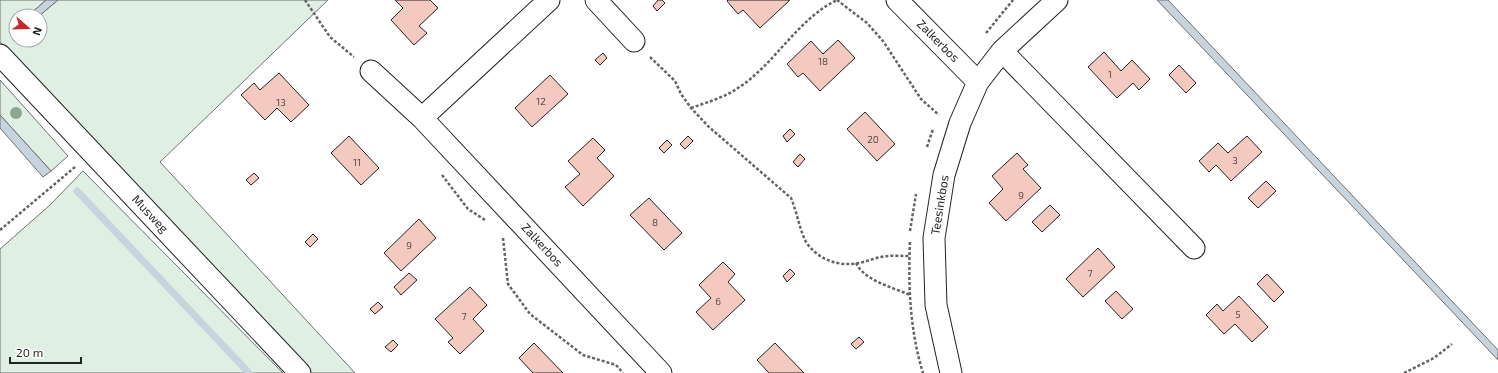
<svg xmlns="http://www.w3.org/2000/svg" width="1498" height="373" viewBox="0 0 1498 373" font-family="'Exo 2',sans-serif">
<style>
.green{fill:#e0efe3;stroke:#6f6f6f}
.water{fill:#c7d3dd;stroke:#6f6f6f}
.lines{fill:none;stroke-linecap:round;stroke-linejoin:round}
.stream{stroke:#c7d3dd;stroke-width:7}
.building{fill:#f3c9c0;stroke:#222}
.street-casing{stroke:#222;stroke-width:23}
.path{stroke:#646464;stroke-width:2.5;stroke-dasharray:3 2;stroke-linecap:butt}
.street{stroke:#fff;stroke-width:21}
.tree{fill:#8da692}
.labels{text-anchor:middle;stroke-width:3;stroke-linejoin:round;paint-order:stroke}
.number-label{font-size:10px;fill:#564c4a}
.street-label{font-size:12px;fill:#222;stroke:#fff}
</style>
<rect width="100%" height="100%" fill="#fff"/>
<path class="green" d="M0,0H46L28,16H16V40H40L39,16L58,0H328L160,162L355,373H311L0,42Z
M0,80L68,156L51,171L0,115Z
M83,171L279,369L283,373H0V249L50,205Z"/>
<path class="water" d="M46,0H58L39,16H28Z
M1157,0H1168L1498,350V360Z
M0,115L51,171L43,177L0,128Z"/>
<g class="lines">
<path class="stream" d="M77,191L249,373"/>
</g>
<path class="building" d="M395,0H430L438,8L419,26L427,33L414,45L391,20L403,8Z
M658,0H662L665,3L657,11L653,6Z
M728,0H790L760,28L743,10L738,14L727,1Z
M838,40L855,58L820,91L803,73L798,77L787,64L811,41L823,54Z
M1104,52L1121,71L1132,60L1150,79L1139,90L1133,83L1117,98L1088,67Z
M603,53L607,58L600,65L595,60Z
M1179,65L1196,83L1186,93L1169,75Z
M279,73L309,105L291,122L277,108L265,120L241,95L254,83L260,90Z
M550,75L568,94L532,127L515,108Z
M865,112L895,144L877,161L847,129Z
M790,129L795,134L787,142L783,136Z
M349,136L379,168L361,185L331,153Z
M688,136L693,141L685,149L680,144Z
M1247,136L1262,152L1231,181L1216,165L1209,172L1199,161L1218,143L1228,153Z
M593,138L605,150L597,158L614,176L583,206L565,187L580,174L568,161Z
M667,140L672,145L664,153L659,148Z
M1017,153L1028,165L1023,169L1041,188L1006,221L989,203L1003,189L992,176Z
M800,154L805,159L798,167L793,162Z
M254,173L259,178L251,185L246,180Z
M1266,181L1276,191L1258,208L1248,198Z
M649,198L682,233L664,250L630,215Z
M1050,205L1060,215L1042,232L1032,222Z
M419,219L436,238L401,271L384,253Z
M313,234L318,239L310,247L305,242Z
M1098,248L1115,267L1083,297L1066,279Z
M723,262L735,274L728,282L745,300L713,330L696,312L711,298L699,285Z
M790,269L795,274L787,282L783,276Z
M409,273L417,280L401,295L394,287Z
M1267,274L1284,292L1274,302L1257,284Z
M470,287L487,305L473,319L484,331L460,354L448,342L453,338L435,319Z
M1116,291L1133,309L1122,319L1105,301Z
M1239,296L1268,327L1252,342L1235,324L1224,334L1206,315L1217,304L1223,311Z
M378,302L383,307L375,314L370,309Z
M859,337L864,342L856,349L851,344Z
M393,340L398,345L391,352L385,347Z
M534,343L563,373H533L519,358Z
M775,343L804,373H769L757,360Z"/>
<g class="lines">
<g class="street-casing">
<path id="street" d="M549,0L422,118L661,373
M596,0L634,41
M897,0L978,82
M1002,51L1194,248
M0,55L300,373
M371,71L422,118
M951,373L936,305L934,238L944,175L960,123L978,82L1002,51L1057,0"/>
</g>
<path class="path" d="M305,0L330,37L354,57
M837,0L867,23L883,41L921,99L939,115
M986,33L1013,0
M650,57L675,81L681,94L691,108L709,127L791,198C797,212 799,228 806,242C816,257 833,265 851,264C861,264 871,259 881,257C891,255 900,256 909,256
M691,108C708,102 726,97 741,86C776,62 798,19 837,0
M927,147L933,129
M442,175L468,209L485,220
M0,230L75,167
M910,231L916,194
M503,238L508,284L530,314L583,355L616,365L623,373
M910,242C908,286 910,331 923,373
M856,263C865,281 892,287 910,295
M1404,373L1434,358L1452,344"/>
<use href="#street" class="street"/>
</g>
<circle class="tree" cx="16" cy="113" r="6"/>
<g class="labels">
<g class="number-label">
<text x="823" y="65">18</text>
<text x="1110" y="78">1</text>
<text x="541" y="105">12</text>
<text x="281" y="106">13</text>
<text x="873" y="143">20</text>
<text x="1235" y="164">3</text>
<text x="357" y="166">11</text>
<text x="1021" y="199">9</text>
<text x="655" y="226">8</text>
<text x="409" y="249">9</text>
<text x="1090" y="277">7</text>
<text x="718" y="305">6</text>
<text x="1238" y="318">5</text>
<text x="464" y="320">7</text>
</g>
<g class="street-label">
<text transform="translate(938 41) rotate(45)" y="4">Zalkerbos</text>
<text transform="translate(940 205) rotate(-81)" y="4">Teesinkbos</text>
<text transform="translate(150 214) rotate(47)" y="4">Musweg</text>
<text transform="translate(542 245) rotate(47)" y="4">Zalkerbos</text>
</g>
</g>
<g transform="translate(28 28) rotate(110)"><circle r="19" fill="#ffffff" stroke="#a7a7a7"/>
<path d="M0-3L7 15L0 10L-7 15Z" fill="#c62828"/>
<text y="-6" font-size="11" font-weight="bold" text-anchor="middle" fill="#222222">N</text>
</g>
<path d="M10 357v6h71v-6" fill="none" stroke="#222222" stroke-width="2"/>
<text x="16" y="357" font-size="12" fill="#222222" stroke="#ffffff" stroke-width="3" paint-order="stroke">20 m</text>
</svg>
